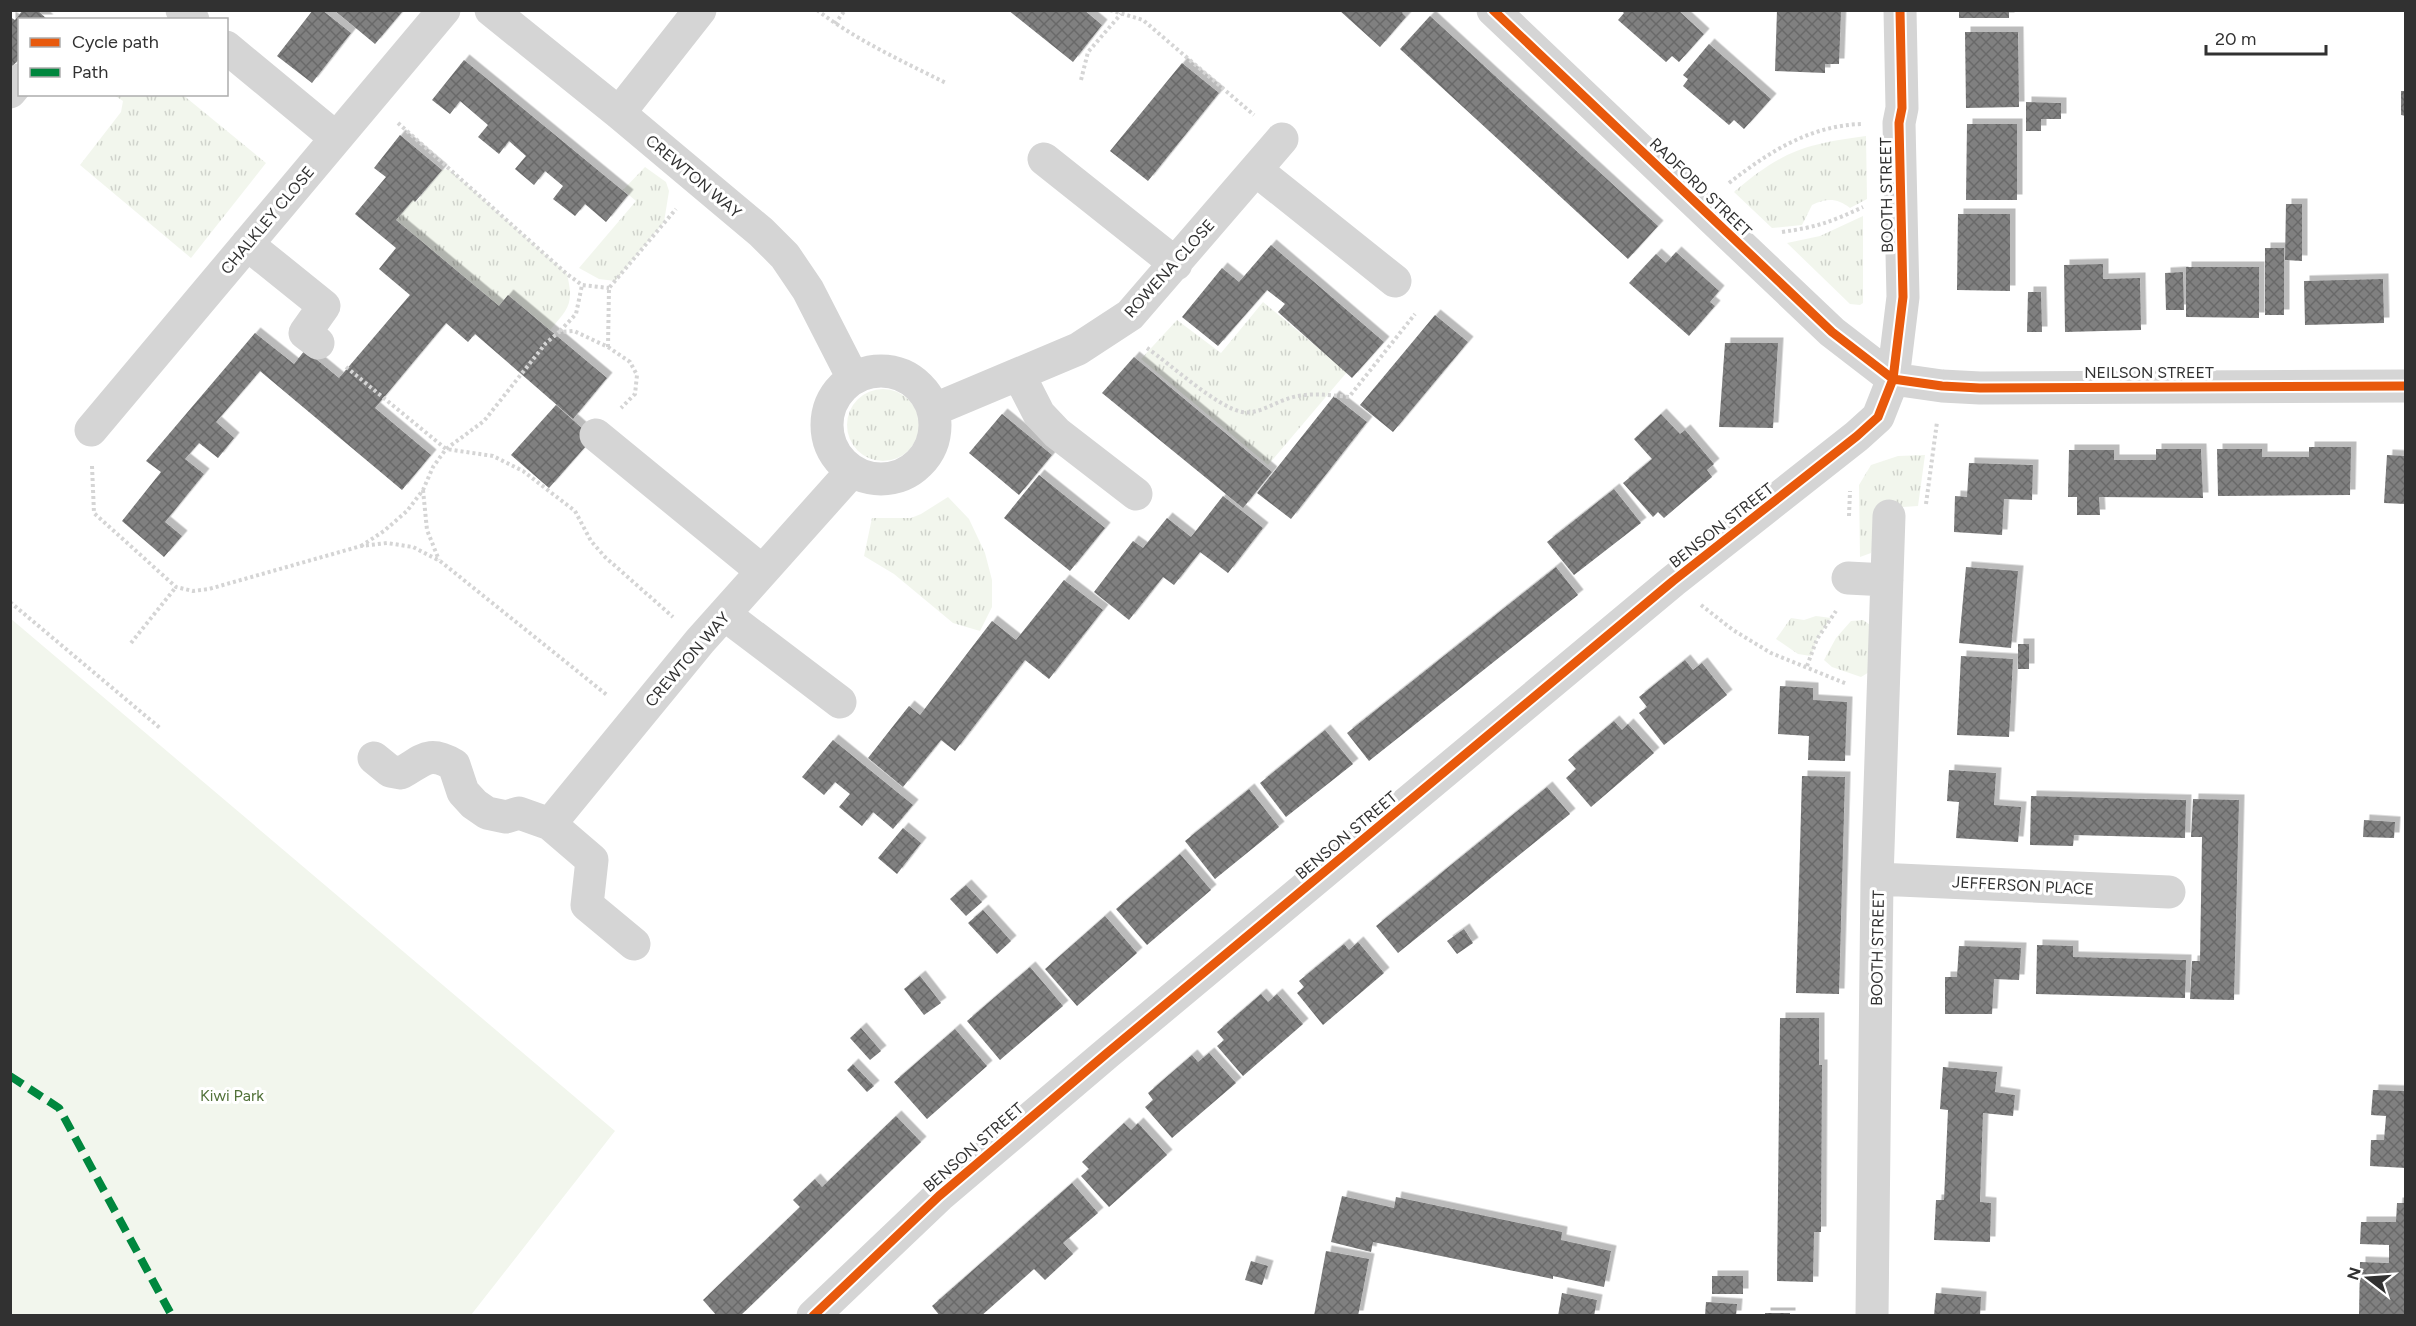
<svg xmlns="http://www.w3.org/2000/svg" width="2416" height="1326" viewBox="0 0 2416 1326" font-family="Figtree,sans-serif">
<style>
.grass{fill:url(#grass-tufts)}
.park{fill:#f2f6ed}
.building{fill:url(#building-cross-hatch);filter:url(#shadow)}
.lines{fill:none;stroke-linecap:round;stroke-linejoin:round}
.path{stroke:#d5d5d5;stroke-width:4;stroke-dasharray:3 3;stroke-linecap:butt}
.minor{stroke:#d5d5d5;stroke-width:33}
.quiet{stroke:#00873e;stroke-width:8;stroke-dasharray:15 8;stroke-linecap:butt}
.cycleway-casing{stroke:#fff;stroke-width:13}
.cycleway{stroke:#e8590c;stroke-width:9}
.labels{text-anchor:middle;stroke-width:6;stroke-linejoin:round;paint-order:stroke}
.street-label{font-size:16px;fill:#313131;stroke:#fff}
.park-label{font-size:16px;fill:#52723a;stroke:#fff}
</style>
<defs>
<pattern id="grass-tufts" width="24" height="20" patternUnits="userSpaceOnUse" patternTransform="scale(1.5)"><rect width="24" height="20" fill="#f2f6ed"/><path d="M3 7l-1-3M5 7V3M7 7l1-3M15 17l-1-3M17 17v-4M19 17l1-3" fill="none" stroke="#d0d3cc"/></pattern>
<pattern id="building-cross-hatch" width="8" height="8" patternUnits="userSpaceOnUse" patternTransform="scale(1.5)"><rect width="8" height="8" fill="#808080"/><path d="M0 0l8 8M0 8l8-8" fill="none" stroke="#696969"/></pattern>
<filter id="shadow"><feDropShadow dx="5.5" dy="-5.5" stdDeviation="0" flood-color="#0004"/></filter>
</defs>
<rect width="100%" height="100%" fill="#fff"/>
<path class="grass" d="M114,95H183L266,163L191,258L80,165L121,112L123,101Z
M1866,136L1867,199L1850,208C1837,198 1827,198 1812,205L1802,225L1772,228L1734,192C1782,151 1805,144 1866,136Z
M645,167L666,182L669,191L664,222L615,281L599,279L579,268L636,201L623,190Z
M449,169L567,274C574,304 569,308 550,330L508,295L499,306L396,220L413,200L416,202L442,170Z
M1863,216V303L1860,305L1850,304L1787,243L1820,236Z
M1263,302L1347,372L1268,465L1141,359L1177,320L1221,353Z
M847 425a36 36 0 1 1 72 0a36 36 0 1 1-72 0Z
M1925,455L1918,506L1887,508L1871,553L1860,557L1859,485L1871,465L1898,456Z
M948,497L969,519L985,553L992,580V607L980,631L953,623L894,574L864,556L872,518H911L921,514Z
M1816,616L1831,618L1817,639L1811,656L1798,654L1776,639L1791,618L1804,620Z
M1863,620L1873,627L1871,671L1861,677L1832,667L1824,660L1836,638L1851,621Z"/>
<path class="park" d="M10,618L615,1131L471,1315H11Z"/>
<path class="building" d="M23,10H37L48,20H20V58L10,69V17L15,20Z
M313,10H322L351,33L312,83L277,56Z
M334,10H400L402,12L375,44Z
M1008,10H1084L1102,25L1073,62Z
M1339,10H1404L1402,13L1406,17L1380,47Z
M1621,10H1678L1704,34L1679,62L1672,56L1666,62L1618,20L1624,13Z
M1777,10H1841L1839,64H1825V73L1775,71Z
M1959,10H2009V18H1959Z
M1430,16L1658,226L1628,259L1400,49Z
M1965,32H2018L2019,107L1966,108Z
M1709,44L1771,99L1744,129L1734,120L1729,125L1683,86L1688,79L1683,75Z
M464,60L628,195L606,222L585,204L575,216L553,199L563,186L545,171L534,185L515,169L526,156L509,141L499,154L478,137L488,125L460,101L450,114L432,100Z
M1182,63L1219,93L1148,181L1110,151Z
M2401,91H2406V116L2401,115Z
M2026,102L2061,103V119H2041V131H2026Z
M1967,124H2017V200H1966Z
M400,135L442,170L415,202L413,200L396,220L499,306L508,295L607,378L573,419L475,334L468,342L446,323L375,408L431,455L402,490L260,371L216,422L234,438L218,458L199,443L185,459L204,474L165,522L182,536L164,557L122,521L161,472L146,461L255,333L294,364L305,350L339,378L410,295L379,269L396,248L355,214L386,177L374,168Z
M2286,204H2302V261L2285,260Z
M1958,214H2010V291L1957,290Z
M1271,245L1384,342L1352,378L1278,312L1285,304L1267,290L1218,346L1182,317L1222,268L1239,282Z
M2265,248H2284V315H2265Z
M1676,252L1719,291L1710,302L1715,306L1689,336L1629,283L1656,254L1666,263Z
M2103,264V279L2140,278L2141,330L2065,332L2064,265Z
M2186,267H2259V318L2186,317Z
M2183,272L2184,310H2166L2165,273Z
M2383,279L2384,323L2305,325L2304,281Z
M2028,292H2041L2042,332H2027Z
M1435,315L1468,342L1393,432L1360,405Z
M1725,343H1778L1773,428L1719,427Z
M1134,357L1272,472L1243,508L1102,393Z
M1334,396L1367,422L1291,519L1257,493Z
M556,405L593,438L549,488L511,455Z
M1002,414L1052,455L1019,495L969,453Z
M1661,414L1680,434L1685,430L1714,464L1707,470L1712,477L1664,518L1658,512L1653,517L1623,483L1652,459L1634,439Z
M2309,447H2351L2350,495L2218,496L2217,449H2262V457H2309Z
M2156,449H2201L2203,498L2099,497L2100,515H2077V497H2068L2069,450H2114V460H2156Z
M2387,455L2406,456V504L2384,503Z
M1969,463L2033,465L2032,500L2004,499L2002,535L1954,532L1955,496L1967,497Z
M1039,475L1105,528L1070,571L1004,518Z
M1614,489L1641,523L1574,575L1547,542Z
M1223,496L1263,528L1228,573L1200,552L1174,585L1163,577L1129,620L1094,592L1133,541L1143,548L1167,518L1191,537Z
M1556,567L1578,595L1369,761L1347,733Z
M1966,567L2018,571L2011,648L1959,643Z
M1064,580L1103,610L1049,679L1025,660L955,751L941,740L903,787L868,758L909,706L920,715L992,621L1016,640Z
M2018,644H2029V669H2018Z
M1961,656L2013,659L2009,737L1957,735Z
M1685,660L1693,670L1702,663L1727,695L1664,745L1639,713L1647,707L1639,697Z
M1780,686L1813,688V700L1847,702L1845,761L1808,760L1809,736L1778,734Z
M1614,721L1622,730L1628,724L1654,753L1591,807L1566,778L1576,769L1568,760Z
M1325,730L1353,764L1286,817L1260,783Z
M833,740L913,805L893,829L873,812L862,826L839,807L850,794L835,782L824,795L802,777Z
M1949,770L1996,773L1994,805L2021,807L2018,842L1956,838L1959,802L1947,801Z
M1802,776L1845,777L1839,994L1796,993Z
M1547,787L1570,814L1398,953L1376,926Z
M1249,789L1279,827L1215,879L1185,841Z
M2031,796L2186,800L2185,838L2074,835L2073,846L2030,845Z
M2193,799L2239,800L2234,1000L2190,999L2192,961H2200L2202,837H2191Z
M2364,820L2395,822L2394,838L2363,837Z
M903,828L921,843L897,874L878,858Z
M1180,854L1211,890L1147,945L1116,909Z
M966,885L982,902L966,916L950,899Z
M983,910L1011,941L997,954L968,923Z
M1105,916L1137,953L1077,1006L1045,969Z
M1464,929L1473,943L1457,954L1447,941Z
M1358,942L1384,973L1323,1025L1297,993L1304,987L1299,981L1344,944L1349,950Z
M2037,945L2073,946V957L2186,960L2185,998L2036,994Z
M1959,946L2021,948L2019,980L1994,979L1992,1014H1945V977H1957Z
M1030,967L1063,1006L1000,1060L967,1021Z
M920,976L941,1003L924,1015L904,989Z
M1261,994L1268,1002L1277,994L1303,1024L1243,1076L1217,1046L1224,1040L1217,1032Z
M1780,1018H1819V1065H1822L1821,1232H1814L1813,1282L1777,1281Z
M861,1028L881,1051L870,1060L850,1038Z
M955,1029L987,1066L927,1119L894,1082Z
M1209,1053L1236,1083L1172,1138L1145,1107L1153,1100L1148,1093L1192,1055L1198,1062Z
M853,1064L874,1086L867,1092L847,1070Z
M1943,1067L1997,1072L1995,1092L2015,1095L2013,1116L1983,1113L1980,1202L1991,1203L1990,1242L1934,1240L1936,1200H1944L1948,1110L1940,1109Z
M2373,1090L2406,1091V1168L2370,1166L2371,1140H2384L2386,1116L2371,1115Z
M896,1116L921,1142L740,1316H717L703,1300L800,1207L793,1200L815,1179L822,1187Z
M1124,1123L1131,1130L1138,1123L1167,1155L1109,1207L1081,1176L1089,1169L1082,1162Z
M1072,1183L1098,1213L1063,1243L1073,1254L1045,1280L1034,1269L981,1316H940L932,1306Z
M1342,1196L1394,1208L1396,1197L1562,1232L1561,1240L1611,1251L1604,1287L1553,1276V1279L1373,1242L1371,1252L1331,1242Z
M2397,1203H2406V1316H2359L2360,1262L2389,1263V1245L2360,1244L2361,1222H2396Z
M1326,1251L1369,1259L1358,1316H1314Z
M1251,1261L1268,1266L1262,1285L1245,1280Z
M1712,1276H1743V1294H1712Z
M1562,1293L1597,1300L1594,1316H1558Z
M1936,1293L1981,1297L1980,1316H1934Z
M1706,1302L1737,1304L1736,1316H1705Z
M1765,1313H1790V1316H1765Z"/>
<g class="lines">
<path class="path" d="M817,10C856,40 902,61 946,83
M1110,10L1143,20L1254,115
M835,24L845,10
M1081,80L1088,52L1121,14
M398,123L567,274L582,285L609,288
M1729,183C1769,152 1809,126 1861,124
M1782,232C1817,227 1831,222 1863,207
M560,331L576,314L582,285
M608,347L609,288L676,209
M1147,348C1170,364 1217,407 1242,412C1258,415 1275,402 1290,398C1309,392 1329,395 1349,397L1415,314
M346,367L446,449L493,456L523,471L575,511L591,541L605,557L673,617
M92,466L94,513L176,587L193,591L209,589L361,546L387,543L413,547L440,561L607,695
M423,490L427,530L439,560
M1926,504L1937,422
M1849,516L1850,491
M361,546L384,531L407,511L423,490L433,467L446,449L484,421L546,343L559,332L574,331L608,347L630,362L637,375L635,394L621,408
M10,602L160,728
M1701,605L1733,630L1771,653L1847,684
M131,643L176,587
M1807,666L1817,639L1836,611"/>
<path class="minor" d="M182,10L193,20
M491,10L619,113L761,232L785,256L808,290L853,378
M1493,10L1832,332L1893,379L1942,386L1980,388L2406,386
M226,47L336,138
M10,92L20,80
M619,113L700,10
M1044,159L1176,264
M1256,170L1395,281
M247,244L324,306L305,333L318,343
M827 425a54 54 0 1 1 108 0a54 54 0 1 1-108 0Z
M1019,375L1039,414L1057,433L1136,494
M933,410L1078,349L1130,315L1282,139
M91,430L444,10
M596,435L762,571
M1848,578L1887,580
M724,614L840,702
M374,758L390,771L401,773C424,760 429,750 454,765L463,792L474,804L487,813L506,817L519,813L550,824L592,860L587,905L634,944
M550,824L700,641L852,471
M1877,879L2169,892
M813,1316L939,1196L1106,1054L1673,581L1857,436L1878,417L1893,379L1903,297L1899,123L1902,108L1900,10
M1872,1316L1877,879L1889,516"/>
<path class="quiet" d="M10,1076L59,1108L172,1316"/>
<g class="cycleway-casing">
<path id="cycleway" d="M1493,10L1832,332L1893,379L1942,386L1980,388L2406,386
M813,1316L939,1196L1106,1054L1673,581L1857,436L1878,417L1893,379L1903,297L1899,123L1902,108L1900,10"/>
</g>
<use href="#cycleway" class="cycleway"/>
</g>
<g class="labels">
<g class="street-label">
<text transform="translate(694 176) rotate(40)" y="6">CREWTON WAY</text>
<text transform="translate(1701 187) rotate(44)" y="6">RADFORD STREET</text>
<text transform="translate(1886 195) rotate(-91)" y="6">BOOTH STREET</text>
<text transform="translate(267 220) rotate(-50)" y="6">CHALKLEY CLOSE</text>
<text transform="translate(1169 268) rotate(-48)" y="6">ROWENA CLOSE</text>
<text x="2149" y="378">NEILSON STREET</text>
<text transform="translate(1721 525) rotate(-38)" y="6">BENSON STREET</text>
<text transform="translate(687 659) rotate(-49)" y="6">CREWTON WAY</text>
<text transform="translate(1346 835) rotate(-40)" y="6">BENSON STREET</text>
<text transform="translate(2023 885) rotate(3)" y="6">JEFFERSON PLACE</text>
<text transform="translate(1877 948) rotate(-89)" y="6">BOOTH STREET</text>
<text transform="translate(973 1147) rotate(-41)" y="6">BENSON STREET</text>
</g>
<g class="park-label">
<text x="232" y="1101">Kiwi Park</text>
</g>
</g>
<rect width="2416" height="1326" fill="none" stroke="#313131" stroke-width="24"/>
<rect x="18" y="18" width="210" height="78" fill="#ffffff" stroke="#adadad" stroke-width="1.5"/>
<rect x="30" y="38" width="30" height="9" fill="#e8590c" stroke="#adadad" stroke-width="1.5"/>
<text x="72" y="48" font-size="18" fill="#313131">Cycle path</text>
<rect x="30" y="68" width="30" height="9" fill="#00873e" stroke="#adadad" stroke-width="1.5"/>
<text x="72" y="78" font-size="18" fill="#313131">Path</text>
<g transform="translate(2368 1278) rotate(287)" stroke="#ffffff" stroke-width="4.5" paint-order="stroke">
<path d="M0-4.5L10 22L0 15L-10 22Z" fill="#313131"/>
<text y="-9" font-size="16" font-weight="bold" text-anchor="middle" fill="#313131">N</text>
</g>
<path d="M2206 45v9h120v-9" fill="none" stroke="#313131" stroke-width="3"/>
<text x="2215" y="45" font-size="18" fill="#313131" stroke="#ffffff" stroke-width="4.5" paint-order="stroke">20 m</text>
</svg>
